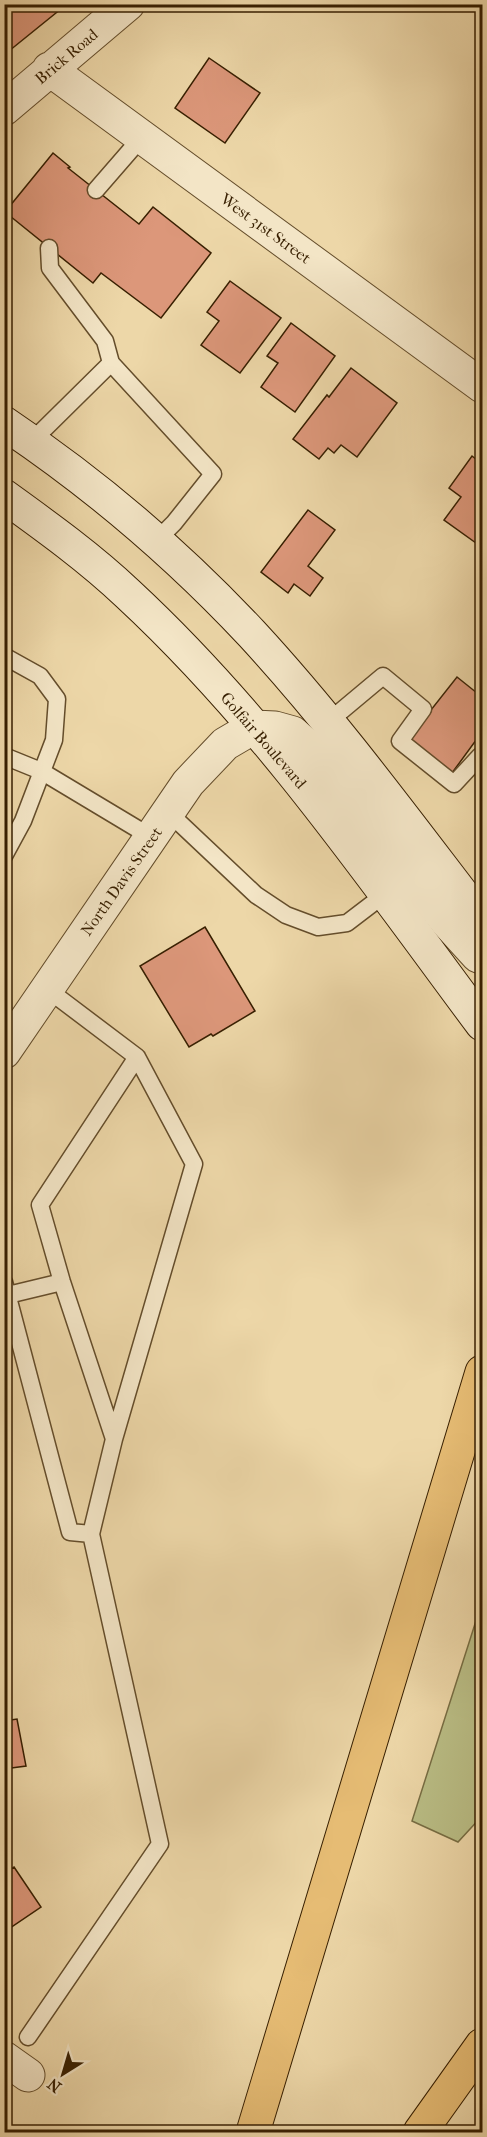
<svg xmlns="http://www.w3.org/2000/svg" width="487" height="2137" viewBox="0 0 487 2137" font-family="'IM FELL French Canon',serif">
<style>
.green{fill:#babe86;stroke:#786e44;stroke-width:1.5}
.building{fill:#dc977a;stroke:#371f01;stroke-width:1.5}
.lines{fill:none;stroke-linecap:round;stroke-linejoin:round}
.service-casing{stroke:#644d2b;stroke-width:19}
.minor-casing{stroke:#644d2b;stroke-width:35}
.tertiary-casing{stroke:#644d2b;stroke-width:35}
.secondary-casing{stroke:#371f01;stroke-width:35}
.motorway-casing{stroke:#371f01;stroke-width:35}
.service{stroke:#f3e5c6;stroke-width:16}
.minor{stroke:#f3e5c6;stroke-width:33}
.tertiary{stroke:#f3e5c6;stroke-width:33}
.secondary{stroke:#f3e5c6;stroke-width:33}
.motorway{stroke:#e6bc74;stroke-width:33}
.labels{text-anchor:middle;stroke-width:4.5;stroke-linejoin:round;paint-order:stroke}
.street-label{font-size:16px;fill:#371f01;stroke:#f3e5c6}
</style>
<rect width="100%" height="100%" fill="#edd7a8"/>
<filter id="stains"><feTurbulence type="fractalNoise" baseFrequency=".00333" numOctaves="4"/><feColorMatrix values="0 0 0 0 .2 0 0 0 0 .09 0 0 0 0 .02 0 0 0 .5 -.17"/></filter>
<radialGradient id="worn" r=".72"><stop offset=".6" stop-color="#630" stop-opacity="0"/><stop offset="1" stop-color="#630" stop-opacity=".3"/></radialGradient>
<path class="green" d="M482,1602V1816L458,1842L412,1821Z"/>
<path class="building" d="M4,4H67L4,55Z
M209,58L260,93L225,143L175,108Z
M53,153L70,167L68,168L139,224L153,207L211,253L161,318L101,273L93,283L5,212Z
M230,281L281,318L240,373L201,345L219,321L207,312Z
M291,323L335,356L295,412L261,387L278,363L267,356Z
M351,368L397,403L357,457L341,445L334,453L328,448L319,459L293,439L327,395L329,397Z
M472,456L482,464V534L476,543L444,520L461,497L449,488Z
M308,510L335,530L308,566L323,578L310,596L294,584L288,593L261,572Z
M457,677L482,697V732L452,773L408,739Z
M205,927L255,1011L213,1036L211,1034L189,1047L140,966Z
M4,1634L11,1656L4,1658Z
M17,1719L26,1766L4,1769V1721Z
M14,1867L41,1907L4,1932V1874Z"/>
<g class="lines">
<g class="service-casing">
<path id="service" d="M96,190L142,137
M111,363L213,474L174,523L157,540
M32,441L111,363L105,341L50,268L49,248
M4,656L40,676L57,699L54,740L23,821L4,856
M328,722L383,676L423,709L400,741L454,784L480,756L482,758
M4,756L41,771L151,837
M168,812L256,895L286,915L318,927L347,923L385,894
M4,1282L70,1532L91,1534
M8,1295L62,1282
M114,1439L62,1282L40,1205L137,1057
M28,2037L160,1844L91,1534L114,1439L194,1164L137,1057L47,989"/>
</g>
<g class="minor-casing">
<path id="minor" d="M49,69L482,386
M4,109L128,4
M4,1052L188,783L225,744L254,727
M4,2058L28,2075"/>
</g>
<g class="tertiary-casing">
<path id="tertiary" d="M254,727L275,728L293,733L319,757L447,922L478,956L482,957"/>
</g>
<g class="secondary-casing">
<path id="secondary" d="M4,423C95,484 178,555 252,634C335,724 408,824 482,920
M4,496C47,527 90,558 128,594C265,721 371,875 482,1024"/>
</g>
<g class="motorway-casing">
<path id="motorway" d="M253,2132L482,1372
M420,2132L482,2045"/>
</g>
<use href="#service" class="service"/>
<use href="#minor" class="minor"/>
<use href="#tertiary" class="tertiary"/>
<use href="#secondary" class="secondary"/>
<use href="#motorway" class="motorway"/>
</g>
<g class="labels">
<g class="street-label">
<text transform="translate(66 56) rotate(-40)" y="6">Brick Road</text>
<text transform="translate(266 228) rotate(36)" y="6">West 31st Street</text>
<text transform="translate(264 740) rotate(49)" y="6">Golfair Boulevard</text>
<text transform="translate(121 881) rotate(-55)" y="6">North Davis Street</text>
</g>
</g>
<rect width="487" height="2137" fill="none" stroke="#edd7a8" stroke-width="24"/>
<rect x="6" y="6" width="475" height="2125" fill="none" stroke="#371f01" stroke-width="3"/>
<rect x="12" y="12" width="463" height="2113" fill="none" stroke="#371f01" stroke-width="1.5"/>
<g transform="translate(63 2074) rotate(217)" stroke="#f3e5c6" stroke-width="4.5" paint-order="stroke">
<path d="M0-4.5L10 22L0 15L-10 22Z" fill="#371f01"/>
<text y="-9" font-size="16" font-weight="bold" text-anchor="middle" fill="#371f01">N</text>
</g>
<rect width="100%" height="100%" filter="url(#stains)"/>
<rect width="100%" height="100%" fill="url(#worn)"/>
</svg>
